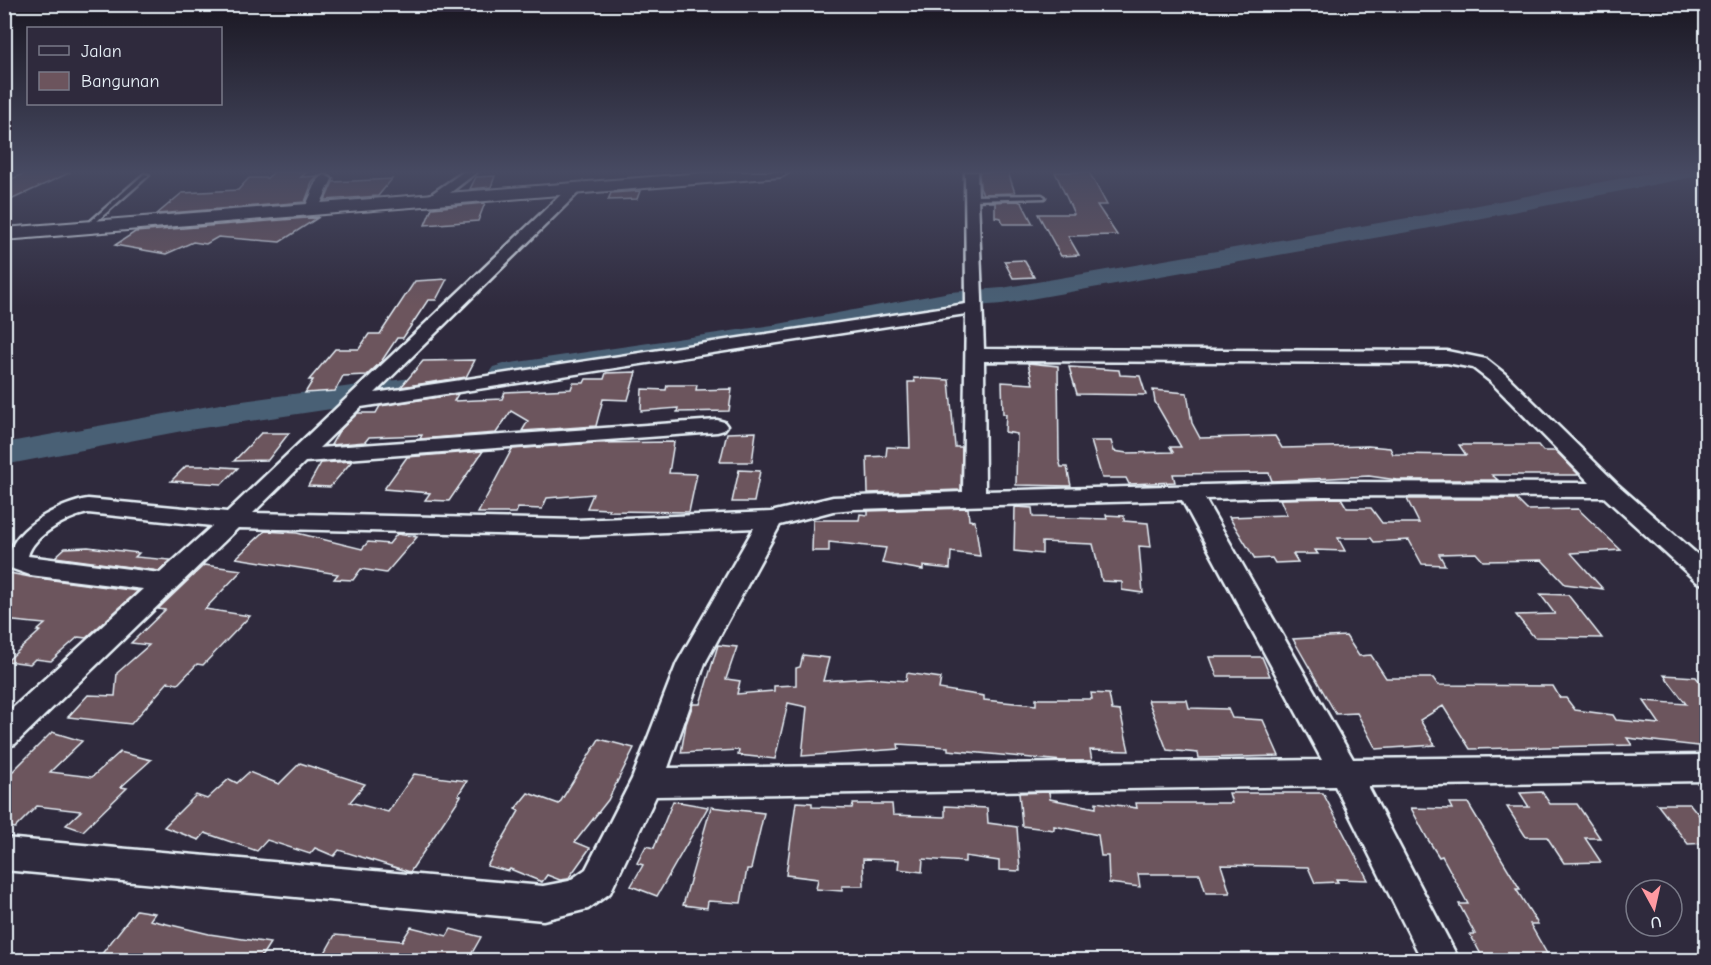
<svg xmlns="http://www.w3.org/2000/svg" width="1711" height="965" viewBox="0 0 1711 965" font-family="'Comic Neue',sans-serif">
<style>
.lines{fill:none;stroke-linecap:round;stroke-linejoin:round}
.river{fill:#4a6075;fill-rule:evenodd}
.building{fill:#6c545d;stroke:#e8f1f8;stroke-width:1.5}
.service-casing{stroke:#e8f1f8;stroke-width:5}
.minor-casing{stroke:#e8f1f8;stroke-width:5}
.secondary-casing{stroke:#e8f1f8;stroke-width:4}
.service{fill:#2f2a3d;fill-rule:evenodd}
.minor{fill:#2f2a3d;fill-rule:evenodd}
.secondary{fill:#2f2a3d;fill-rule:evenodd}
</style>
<rect width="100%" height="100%" fill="#2f2a3d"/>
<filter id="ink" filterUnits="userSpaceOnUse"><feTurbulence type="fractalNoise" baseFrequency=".0167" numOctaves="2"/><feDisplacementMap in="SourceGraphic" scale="12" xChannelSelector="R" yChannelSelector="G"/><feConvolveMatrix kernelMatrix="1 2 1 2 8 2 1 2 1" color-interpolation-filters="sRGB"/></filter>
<g filter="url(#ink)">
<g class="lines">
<path class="river" d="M1655,172H1699L1696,177L1688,178L1425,229L1002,304L950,308L773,343L504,384L493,381L488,374L493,367L504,364L773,325L950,292L1002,288L1425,215Z
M448,373L459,376L464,383L459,390L182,431L4,465V443L220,404Z"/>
</g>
<path class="building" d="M28,172H71L4,203V182Z
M274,172H307L301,177L318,176L312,183L305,202L157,214L182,193L238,190L249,178H267Z
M979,172H1008L1015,193L983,194L980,188Z
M1055,172H1089L1107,205H1097L1117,235L1068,236L1079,255L1061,256L1038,214H1074Z
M495,176L491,187L470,189L476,177Z
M392,179L378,196L325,200L333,182Z
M640,191L637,199L608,200L611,193Z
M1018,201L1022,203L1033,224H1003L1001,218L995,217V202H988Z
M485,203L478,221L425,225L432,208Z
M319,217L280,242L218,237L206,244L193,242L166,254L115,245L135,232Z
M1024,260L1034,277L1013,278L1004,261Z
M447,279L436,300H428L403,338H397L381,362L367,375L343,376L335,391L305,393L313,380H309L335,349H359L369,334H380L415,281Z
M475,360L466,377L401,387L423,361Z
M1028,363L1058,366L1059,460L1061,467H1067L1071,486L1016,485L1017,434L1005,432L1006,414H1003L1002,382L1033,384Z
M1069,367L1119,370L1120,375L1140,376L1146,395L1077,394Z
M636,372L628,400L603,399L596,426L522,431L528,421L511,411L496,433L420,439L422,435L369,437L365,442L331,445L339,431L358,413H376L380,406L458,394L454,401L502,399L505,392L571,389L573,383H584L586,379H604L606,373Z
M914,378L949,380L955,447H962L961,490L868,493L867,457L886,456L887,447L910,448L908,382H915Z
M667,385H697L696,390L732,389L729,411L677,412L678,408L641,411L642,389L666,390Z
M1153,390L1187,393L1192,423L1200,438L1275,436L1282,448L1368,446L1390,448L1393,454L1466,455L1459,445H1538L1543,451H1556L1579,475H1492L1498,480H1397L1369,476L1272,481L1269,473L1173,474L1175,482L1129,484L1126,478H1102L1091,441H1111L1114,451L1127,453L1173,452L1170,447H1181L1155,402Z
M756,432L752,462H720L727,433Z
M261,433H289L268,460L234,461Z
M674,442L669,473L697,474L689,512L608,511L609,509L587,508L593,494L547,498L542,509L518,508L516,513H478L512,449L595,443Z
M483,451L449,501L425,500L430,493L384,489L407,457Z
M352,461L330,487L308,486L321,463Z
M186,466H209L238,468L222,484L171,481Z
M739,470L760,471L754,502H732Z
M1341,498L1347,508H1371L1382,523H1419L1407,499H1516L1527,510L1578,509L1621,550L1571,553L1603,589L1565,584L1542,560L1483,561L1476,553L1439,554L1445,565L1422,564L1409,540L1374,542L1371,538H1338L1345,551L1315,550L1318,554H1293L1298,562L1275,563L1272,558L1255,559L1229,517L1287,515L1280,499Z
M1015,507L1032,508L1033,517L1107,519L1106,515L1124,516V521L1148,523L1151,547L1139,546L1143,593L1122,590V582L1102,581L1093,544L1042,542V554L1014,551Z
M968,508L969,520L975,521L980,556L951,552L950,569L923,566V570L882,563L886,548L829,542V551H812L813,520H859L860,514L868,515V511Z
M265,531L297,533L362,549L368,542L389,544L397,534L417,537L386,573L361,569L353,580L334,579L338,574L236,558Z
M88,547L139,553L135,557L171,560L159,571L55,557L65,548Z
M204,565L242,570L205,609L250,616L203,665L197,664L178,684L168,682L131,724L68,717L88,695L115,696L117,673L149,645L131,643L165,610L158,609Z
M4,572L30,577L138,591L86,638L78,637L51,661L35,659L30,664L7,661L40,631H37L45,624L4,620Z
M1540,594L1568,595L1602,638L1534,637L1516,615L1555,614Z
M1346,636L1359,656L1371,655L1386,678H1433L1438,685L1553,686L1560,698H1566L1575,710L1613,715L1616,720L1660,724L1644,701L1686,704L1664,675L1696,677L1707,691V747L1627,738L1632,745L1470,749L1443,706L1420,720L1435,745L1376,749L1357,713L1336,714L1293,639Z
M718,645L737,647L726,679L740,681L737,694L774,691V686L796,685V668L800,667L803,655L829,658L823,681L870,678L906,681L907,673L941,678L939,689L984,696V700L1036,705V699H1092L1091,693L1109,694L1112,710L1120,711L1129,751L1090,750L1092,761H1063L948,750V747L898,744L899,749L802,756L807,707L788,703L775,759L738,755L739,750L681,753L686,724L693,704H700Z
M1210,657H1262L1270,676H1217Z
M1148,700H1187L1189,708L1228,709L1232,718L1263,720L1279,756L1199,758L1198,753L1167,750Z
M52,732L82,741L50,772L92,777L120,752L151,760L121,787L127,788L83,831L66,825L81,811L37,806L15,828L4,826V780Z
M599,739L634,748L608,800L575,842L590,848L568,879L560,880L547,875L542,882L510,869L508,871L487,866L519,811L515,809L528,793L559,804Z
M300,763L365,784L350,802L388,812L414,774L467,781L458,795L461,796L410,872L339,850L334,856L315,848L310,854L267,840L257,851L205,833L199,840L164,827L196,795L207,799L229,779L237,783L249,772L279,784Z
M1049,792L1050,799L1096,808V802L1137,808L1136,803H1232L1229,793H1323L1368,880L1336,879L1338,882L1315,883L1308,867L1221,865L1230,893H1206L1200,874H1138L1140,887L1109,883L1108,856H1101L1098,835L1054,826V830L1022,826L1019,793Z
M1542,792L1550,804H1577L1600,838H1585L1601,862L1564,863L1547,837H1526L1507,807H1529L1520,793Z
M673,801L708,807L657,896L631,886L643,865L637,863L646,846L654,848Z
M796,802L812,803V807L852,808L853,804H892L893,815L945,817V806L987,808L988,823L1017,827L1020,871L999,870V861L965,856V862L923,859L922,872L898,869L899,860L863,859L864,886H842V891L816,889L818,879L786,875Z
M1449,803H1468L1520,889H1516L1538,924H1530L1550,959L1483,958L1470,934H1475L1459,904H1468L1442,856L1439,857L1427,838L1411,808L1452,809Z
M1657,804H1690L1707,825V843L1688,844Z
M711,807L764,813L751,869H747L741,903L708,901L707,908L683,905Z
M136,910L155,913L150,920L209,934L270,943L259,960H97Z
M411,927L447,936L451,929L481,937L468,960H321L335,935L402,941Z"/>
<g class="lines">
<g class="service-casing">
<path id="service" d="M144,174L149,175L88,229H84V227Z
M1042,195L1045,197L1044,198L972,200L969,198L972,196Z"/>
</g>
<g class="minor-casing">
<path id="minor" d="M463,172H477L437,203H427V197Z
M965,172H977L984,349L1447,351L1486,359L1505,374L1618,485L1706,562V585L1697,582L1604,497L1319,496L1205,499L1353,759L1706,755V781L1368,786L1459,960H1422L1335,786L656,796L610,893L588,909L543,920L4,870V838L543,886L569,881L586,869L632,779L677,663L754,528L576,536L238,528L15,744L4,747V716L143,589L30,575L10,568C0,532 61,503 88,499L227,512L570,186H580L582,189L375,393L966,304ZM966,314L963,492L833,497L771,512L576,520L253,513L305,462L717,432L724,430L727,426L724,422L717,420L319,448L361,407ZM984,361L1447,363L1473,368L1491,382L1590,483L1319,482L985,491ZM1182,500L1322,760L668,768L705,663L780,525L833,511L855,509ZM88,513L212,526L160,573L28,556C33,535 68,517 88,513Z
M325,175L332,179L318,210L316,213H306L304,210L318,179Z"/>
</g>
<g class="secondary-casing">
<path id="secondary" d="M715,172H790L781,177L4,240V228Z"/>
</g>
<use href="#service" class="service"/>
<use href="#minor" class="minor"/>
<use href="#secondary" class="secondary"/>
</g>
</g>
<linearGradient id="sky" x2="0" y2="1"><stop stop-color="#1a1722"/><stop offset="0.56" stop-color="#474a62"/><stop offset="1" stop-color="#474a62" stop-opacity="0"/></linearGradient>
<rect width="1711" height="307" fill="url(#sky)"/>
<rect width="1711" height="965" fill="none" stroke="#2f2a3d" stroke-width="24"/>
<rect x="12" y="12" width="1687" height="941" fill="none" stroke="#e8f1f8" stroke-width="2" filter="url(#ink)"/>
<rect x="27" y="27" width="195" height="78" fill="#2f2a3d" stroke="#797a88" stroke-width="1.5"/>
<rect x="39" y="46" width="30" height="9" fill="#2f2a3d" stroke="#797a88" stroke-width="1.5"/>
<text x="81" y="57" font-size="18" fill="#e8f1f8">Jalan</text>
<rect x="39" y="72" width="30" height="18" fill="#6c545d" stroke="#797a88" stroke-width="1.5"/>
<text x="81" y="87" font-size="18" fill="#e8f1f8">Bangunan</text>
<g transform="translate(1654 908) rotate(172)"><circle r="28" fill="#2f2a3d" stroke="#797a88" stroke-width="1.5"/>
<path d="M0-4.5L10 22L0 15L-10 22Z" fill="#ff9aa2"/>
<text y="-9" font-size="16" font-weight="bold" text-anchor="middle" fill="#e8f1f8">U</text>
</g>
</svg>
